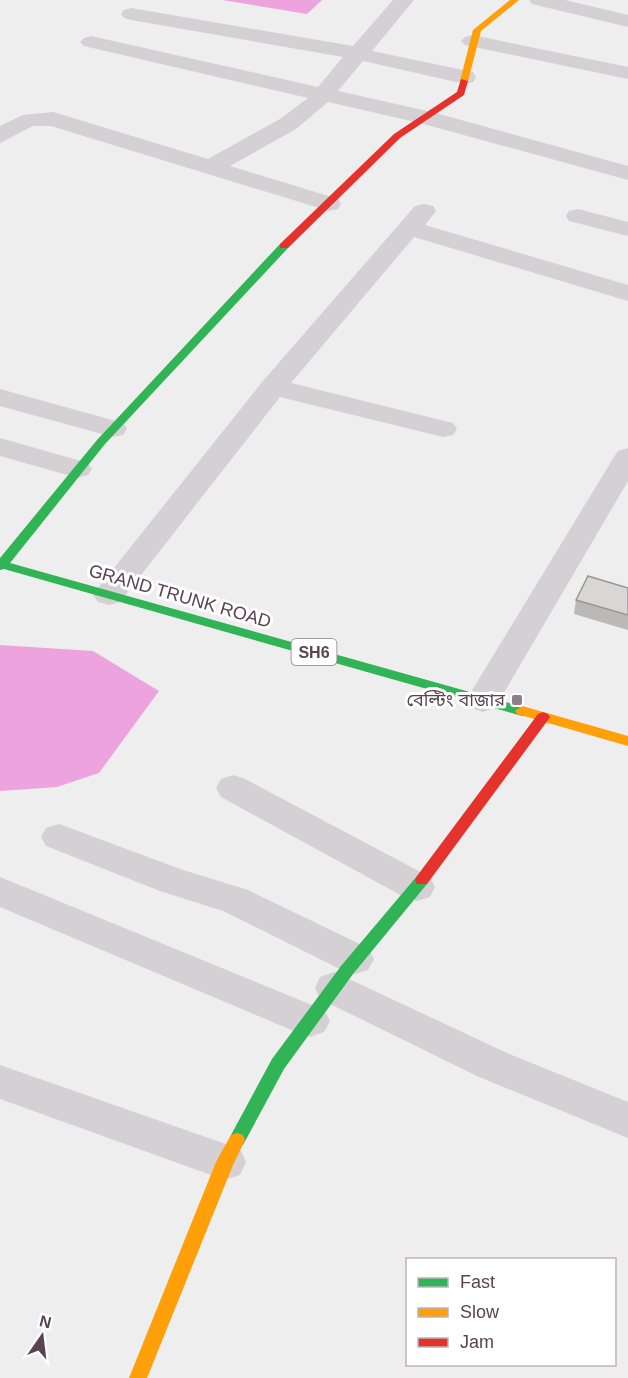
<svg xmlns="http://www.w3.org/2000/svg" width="628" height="1378" viewBox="0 0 628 1378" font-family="Arial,'Noto Sans Bengali',sans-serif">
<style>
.water{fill:#eda4de}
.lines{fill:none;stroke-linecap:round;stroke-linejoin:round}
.street{fill:#d5d0d3;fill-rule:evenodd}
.fast{fill:#30b455;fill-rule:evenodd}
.slow{fill:#ff9f0a;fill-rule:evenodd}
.jam{fill:#e5322d;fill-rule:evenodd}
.wall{fill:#bbb8b8}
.building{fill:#d9d6d6;stroke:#989696;stroke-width:1.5}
.poi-dot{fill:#8d8087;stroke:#fff;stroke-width:2}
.labels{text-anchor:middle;stroke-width:6;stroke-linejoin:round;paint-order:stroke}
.shield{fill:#fff;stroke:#8c7c84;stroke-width:1.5}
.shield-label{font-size:16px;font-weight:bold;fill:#5a4450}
.street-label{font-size:18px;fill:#5a4450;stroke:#fff}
.poi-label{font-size:18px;fill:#5a4450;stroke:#fff;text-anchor:end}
</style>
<rect width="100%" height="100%" fill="#edeeed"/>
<path class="water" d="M222,0H322L307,14Z
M0,645L93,651L159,691L99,773L57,787L0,791Z"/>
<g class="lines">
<path class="street" d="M393,0H414L372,51L473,72L476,77L473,82L465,84L363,61L338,91L432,112L628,166V180L420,123L328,102L296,129L230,166L338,199L341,204L338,209L329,211L51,126H33L0,143V126L23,115L53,112L208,159L280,119L308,98L84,46L80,42L84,38L91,36L318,87L343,57L131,20L124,18L121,14L124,10L131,8L353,46Z
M529,0H565L628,15V27L532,4Z
M472,35L628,67V79L465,45L461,41L465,37Z
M424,204L433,206L436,211L425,225L628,285V301L414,237L291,383L453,423L457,429L453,435L443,437L280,397L120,602L109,605L98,602L93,595L98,588L263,381L415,206Z
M578,209L628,222V236L569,221L566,216L569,211Z
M0,389L123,423L127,429L123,435L113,437L0,406Z
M0,438L88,463L92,469L88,475L78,478L0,456Z
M628,448V481L495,708L483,712L471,708L466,700L471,692L614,457L618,451Z
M233,775L245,779L430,877L435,887L430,897L417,901L404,897L221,797L216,788L221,779Z
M59,824L183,870L248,890L368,948L374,959L368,970L355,974L342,970L223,911L160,891L46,846L41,837L46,828Z
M0,877L324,1010L330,1021L324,1032L310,1037L296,1032L0,907Z
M334,972L507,1053L628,1102V1138L479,1077L320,999L315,988L320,977Z
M0,1065L240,1149L246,1162L240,1175L225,1180L0,1099Z"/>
<path class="fast" d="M284,243L289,246L288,248L105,444L10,563L527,708L529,711L527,714L522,716L4,569L0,570V558L97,440L280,244Z
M422,874L427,876L429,880L427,884L353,974L284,1069L243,1145L237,1147L231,1145L229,1140L231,1135L272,1059L341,966L417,876Z"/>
<path class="slow" d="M510,0H519L481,31L468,81L461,83L460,81L473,30Z
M522,706L628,736V746L517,714L515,711Z
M237,1133L243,1135L245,1140L233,1165L147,1378H129L216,1162L231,1135Z"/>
<path class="jam" d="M461,79L468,81L464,95L400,138L288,248H280V244L394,134L457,92Z
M543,712L548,714L550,717L548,720L427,884H417L415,880L417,876L538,714Z"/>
</g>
<path class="wall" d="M628,588V630L574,614L576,600Z"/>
<path class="building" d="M588,576L628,588V615L576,600Z"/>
<rect class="poi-dot" x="511" y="694" width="12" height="12" rx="3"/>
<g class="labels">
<rect class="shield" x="291.5" y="639" width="45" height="26" rx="4.5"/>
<g class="shield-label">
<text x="314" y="658">SH6</text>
</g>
<g class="street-label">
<text transform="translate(180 596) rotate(16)" y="6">GRAND TRUNK ROAD</text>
</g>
<g class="poi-label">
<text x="505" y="706">বেল্টিং বাজার</text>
</g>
</g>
<rect x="406" y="1258" width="210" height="108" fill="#ffffff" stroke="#bdb4b9" stroke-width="1.5"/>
<rect x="418" y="1278" width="30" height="9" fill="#30b455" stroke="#bdb4b9" stroke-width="1.5"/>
<text x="460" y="1288" font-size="18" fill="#5a4450">Fast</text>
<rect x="418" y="1308" width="30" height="9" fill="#ff9f0a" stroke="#bdb4b9" stroke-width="1.5"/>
<text x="460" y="1318" font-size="18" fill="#5a4450">Slow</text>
<rect x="418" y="1338" width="30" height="9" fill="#e5322d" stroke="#bdb4b9" stroke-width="1.5"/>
<text x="460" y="1348" font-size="18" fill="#5a4450">Jam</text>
<g transform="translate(42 1336) rotate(14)" stroke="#ffffff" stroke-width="4.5" paint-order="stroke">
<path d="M0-4.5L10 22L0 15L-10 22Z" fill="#5a4450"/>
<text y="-9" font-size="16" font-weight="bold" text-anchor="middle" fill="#5a4450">N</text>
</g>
</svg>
